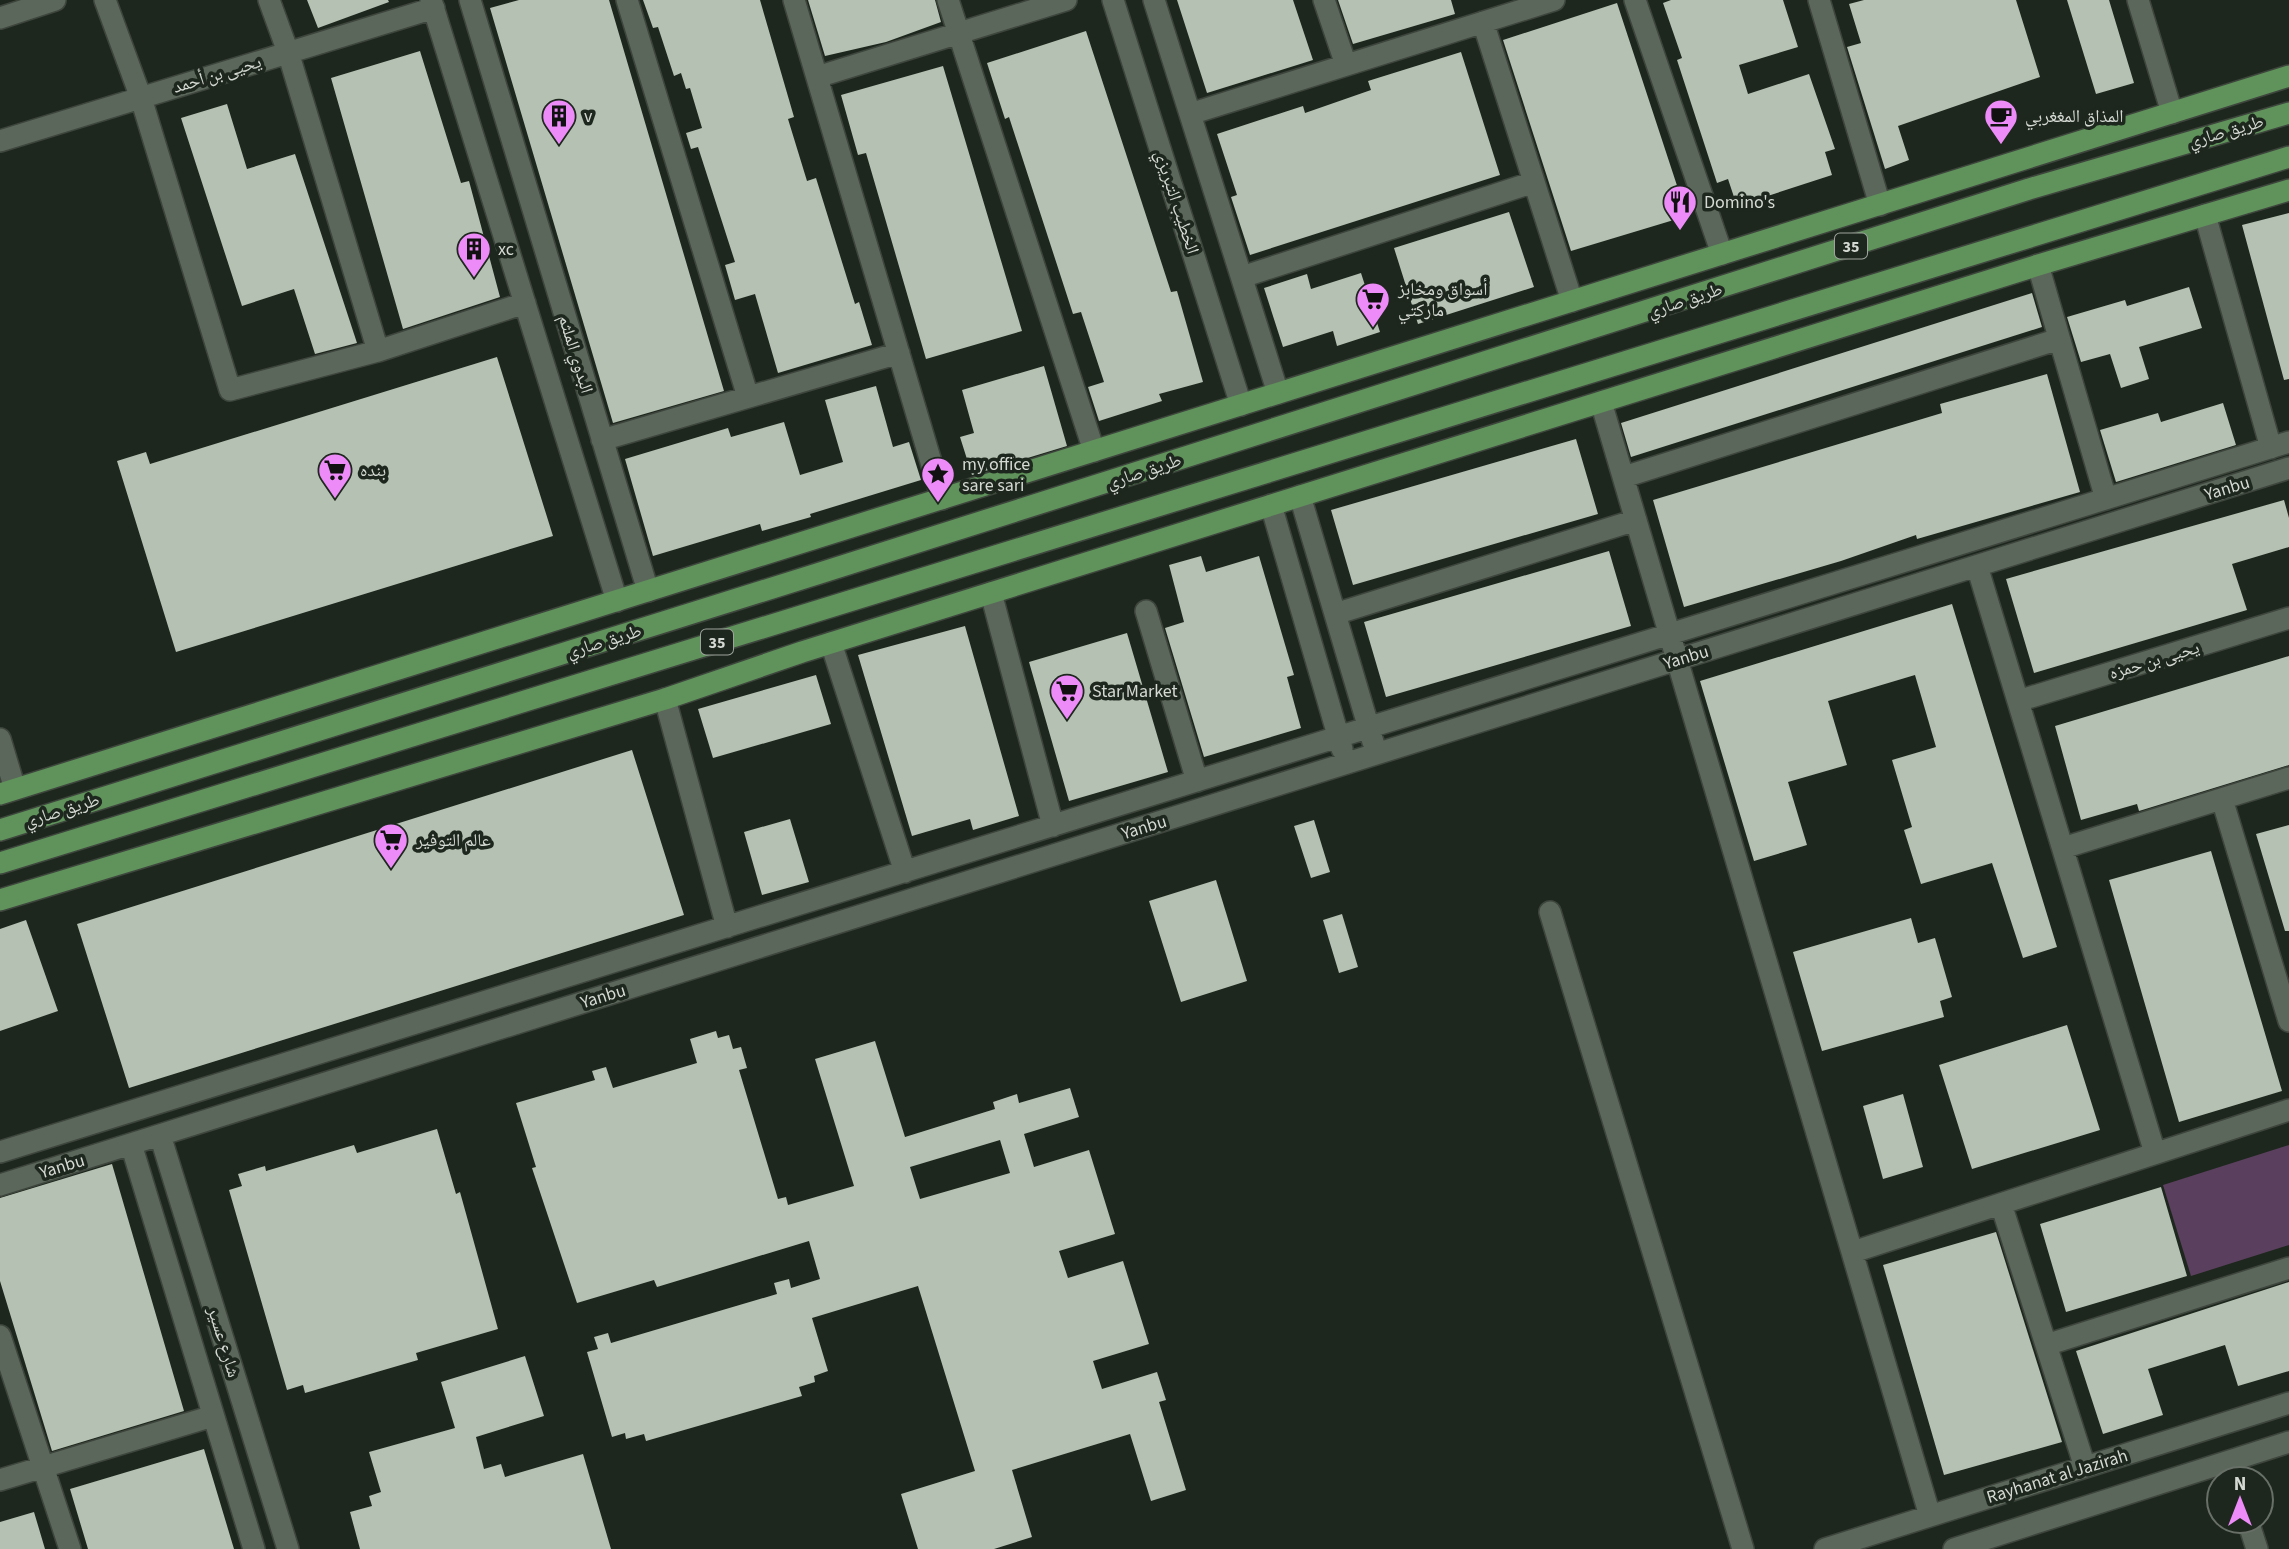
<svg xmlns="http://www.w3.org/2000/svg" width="2289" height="1549" viewBox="0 0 2289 1549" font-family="'Source Sans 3','Noto Naskh Arabic',sans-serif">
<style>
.park{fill:#5b3f5e}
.building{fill:#b5c1b3;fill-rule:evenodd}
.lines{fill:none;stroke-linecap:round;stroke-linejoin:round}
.minor-casing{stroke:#3d453c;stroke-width:24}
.major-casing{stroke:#3d453c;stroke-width:24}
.minor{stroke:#5c675b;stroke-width:21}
.major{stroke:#5f935b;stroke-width:21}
.labels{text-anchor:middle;stroke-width:7;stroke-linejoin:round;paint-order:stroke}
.shield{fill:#1e271d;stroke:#9da49c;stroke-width:2}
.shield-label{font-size:16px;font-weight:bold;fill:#d4dad3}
.street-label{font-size:18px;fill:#d4dad3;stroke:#1e271d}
.poi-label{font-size:18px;fill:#d4dad3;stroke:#1e271d;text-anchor:start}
</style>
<rect width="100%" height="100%" fill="#1e271d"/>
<path class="park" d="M2289,1145V1245L2191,1276L2163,1185Z"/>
<path class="building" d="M307,0H388L389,2L318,28Z
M519,0H609L724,391L613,423L490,8Z
M643,0H760L794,117L788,119L807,181L816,178L855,304L859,302L872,345L778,373L755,294L735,300L725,265L735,262L698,147L691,149L686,133L702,128L690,88L686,89L681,73L674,76L658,27L653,28Z
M808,0H935L941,22L886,42L825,56Z
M1177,0H1293L1313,60L1207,93Z
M1338,0H1451L1455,14L1353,44Z
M1671,0H1783L1798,47L1739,65L1748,94L1809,74L1835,149L1825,152L1832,175L1737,206L1728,179L1717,183L1677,60L1682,58L1663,3Z
M1864,0H2016L2040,77L1898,126L1909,160L1885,169L1847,47L1861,43L1849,4Z
M2067,0H2109L2134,83L2096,94Z
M1617,3L1687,216L1571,251L1503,40Z
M1086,31L1171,292L1177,291L1203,382L1159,394L1162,401L1099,421L1088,387L1104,382L1081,312L1073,314L1009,117L1005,119L987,63Z
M420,51L461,183L469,181L500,297L403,329L331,78Z
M1461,52L1500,175L1250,255L1231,197L1237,195L1217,134L1303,106L1305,113L1371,90L1368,81Z
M943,66L1022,331L926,359L866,153L858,155L841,95Z
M227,104L247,169L295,154L357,343L315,354L294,289L242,306L181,118Z
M1509,212L1534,287L1418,324L1394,248Z
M2289,213V379L2284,380L2242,225Z
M1361,273L1380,332L1337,346L1333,331L1283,347L1264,288L1307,274L1311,289Z
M2189,287L2202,328L2139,347L2149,379L2121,388L2110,354L2081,362L2067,317L2125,300L2127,306Z
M2032,293L2042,327L1631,457L1621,423Z
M497,357L553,536L176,652L117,461L146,452L150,464Z
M1044,366L1067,446L972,475L960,437L974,433L962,390Z
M2047,374L2080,492L1917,539L1916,535L1841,561L1684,607L1653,500L1942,413L1940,404Z
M876,386L893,447L909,442L921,480L810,514L811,517L762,531L760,524L653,556L625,459L728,428L731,437L784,422L800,475L843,462L825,400Z
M2223,403L2236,445L2116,482L2100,430L2158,413L2161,422Z
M1576,439L1598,514L1353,585L1331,510Z
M2284,500L2289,518V547L2232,564L2247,610L2034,673L2006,579Z
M1609,551L1631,626L1386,697L1364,622Z
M1201,556L1206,572L1259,556L1294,675L1287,677L1301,728L1204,757L1165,628L1184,622L1169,565Z
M1952,604L2057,947L2023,958L1992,863L1921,884L1904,830L1912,827L1892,760L1936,747L1915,675L1828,701L1847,765L1788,782L1807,845L1754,861L1700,681Z
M965,626L1019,816L973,830L970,819L912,836L858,655Z
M1127,633L1168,772L1069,801L1029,662Z
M2289,656V765L2139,811L2137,804L2081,820L2055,726Z
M816,675L831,724L713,758L698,709Z
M632,750L684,915L129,1088L77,924Z
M790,819L809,882L762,895L744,832Z
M1314,820L1330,872L1311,878L1294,826Z
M2289,825V931H2285L2256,834Z
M2211,851L2282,1091L2179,1122L2109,880Z
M1216,880L1247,981L1181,1002L1149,901Z
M1342,914L1358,967L1339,973L1323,920Z
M1911,918L1918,943L1935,938L1952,997L1940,1001L1944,1017L1822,1051L1793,952Z
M26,920L58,1011L0,1031V929Z
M2067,1025L2100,1130L1972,1169L1939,1065Z
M716,1031L718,1038L729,1035L733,1049L741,1047L747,1068L739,1070L778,1199L786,1197L788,1205L854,1186L815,1059L875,1041L905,1137L995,1109L993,1102L1017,1094L1019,1103L1070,1088L1079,1117L1024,1134L1034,1167L1089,1150L1115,1234L1059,1251L1068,1278L1123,1261L1149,1344L1093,1361L1102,1389L1157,1372L1166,1400L1159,1402L1186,1490L1151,1501L1130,1434L1012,1470L1032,1537L994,1549H918L901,1494L975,1471L918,1286L812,1318L828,1371L814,1376L815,1382L799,1387L802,1396L646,1441L644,1434L626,1439L625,1433L612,1437L587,1352L598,1349L594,1337L608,1333L611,1343L777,1294L774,1283L789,1279L791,1288L820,1279L809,1241L657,1287L654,1280L577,1303L532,1168L536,1167L516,1103L595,1080L592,1071L606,1067L613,1088L697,1063L690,1039ZM1000,1140L1010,1173L920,1199L910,1167Z
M1903,1094L1923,1167L1883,1179L1863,1106Z
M437,1129L456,1194L460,1192L498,1329L416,1353L418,1360L305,1393L303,1385L287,1390L229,1190L242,1186L238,1174L265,1166L266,1171L354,1145L357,1153Z
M112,1164L184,1411L52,1451L0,1281V1198Z
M2161,1187L2187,1276L2066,1312L2040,1224Z
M1996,1232L2062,1442L1944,1475L1883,1265Z
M2289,1282V1371L2238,1386L2225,1345L2148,1369L2163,1415L2103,1434L2076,1351Z
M525,1356L544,1416L476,1437L484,1469L501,1464L505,1477L583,1454L611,1549H360L350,1512L372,1506L369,1496L381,1492L369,1452L455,1428L441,1382Z
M204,1449L234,1549H88L70,1489Z
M34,1512L45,1549H0V1522Z"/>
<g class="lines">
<g class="minor-casing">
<path id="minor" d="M105,0L141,98L230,390L378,351L525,303
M269,0L288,52L378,351
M431,0L617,601
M470,0L648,591
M627,0L748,397
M794,0L942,499
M948,0L1094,451
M1113,0L1241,405
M1154,0L1278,393
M1324,0L1346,65
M1635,0L1722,254
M1819,0L1880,205
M2138,0L2172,113
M0,18L55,0
M1483,22L1572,301
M817,77L1066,0
M1190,114L1554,0
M0,141L434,8
M2205,215L2271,448
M2038,265L2106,499
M1242,277L1534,182
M1601,402L1930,1516
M602,440L899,353
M1624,477L2059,339
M1300,496L1373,742
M1271,505L1342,749
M1977,566L2155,1153
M991,593L1053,826
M1146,611L1197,781
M1335,614L1636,520
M831,643L905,872
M665,699L727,927
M2018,701L2289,618
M0,739L15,789
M2222,799L2289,1021
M2063,848L2289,778
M1550,912L1743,1549
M160,1135L288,1549
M131,1144L254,1549
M0,1152L2289,442
M0,1185L2289,468
M2001,1204L2085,1467
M1853,1252L2289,1110
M0,1336L70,1549
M2046,1345L2289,1268
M0,1480L213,1416
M2248,1521L2257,1549
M1825,1549L2289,1403
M1954,1549L2289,1442"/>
</g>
<g class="major-casing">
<path id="major" d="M0,794L2289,76
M0,830L817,574L2029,189L2289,113
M0,863L2289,157
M0,900L665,699L802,652L2045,263L2289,190"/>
</g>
<use href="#minor" class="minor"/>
<use href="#major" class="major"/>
</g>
<defs>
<g id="building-pin" transform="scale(1.75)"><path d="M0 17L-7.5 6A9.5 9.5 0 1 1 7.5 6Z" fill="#ed8cf9" stroke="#1e271d"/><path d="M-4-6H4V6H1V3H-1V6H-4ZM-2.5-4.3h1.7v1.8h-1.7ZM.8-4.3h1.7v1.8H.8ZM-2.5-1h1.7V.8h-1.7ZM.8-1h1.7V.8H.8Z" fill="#111"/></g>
<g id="cafe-pin" transform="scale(1.75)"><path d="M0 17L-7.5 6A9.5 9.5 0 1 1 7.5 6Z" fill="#ed8cf9" stroke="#1e271d"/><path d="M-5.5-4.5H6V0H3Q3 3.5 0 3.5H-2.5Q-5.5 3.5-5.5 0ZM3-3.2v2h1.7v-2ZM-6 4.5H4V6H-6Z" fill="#111"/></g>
<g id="restaurant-pin" transform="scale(1.75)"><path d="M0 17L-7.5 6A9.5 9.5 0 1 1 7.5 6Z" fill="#ed8cf9" stroke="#1e271d"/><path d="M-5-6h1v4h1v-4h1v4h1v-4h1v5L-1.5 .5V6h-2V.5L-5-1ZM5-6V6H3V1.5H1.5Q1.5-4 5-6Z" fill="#111"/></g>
<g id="supermarket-pin" transform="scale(1.75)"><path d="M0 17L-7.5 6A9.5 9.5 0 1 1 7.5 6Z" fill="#ed8cf9" stroke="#1e271d"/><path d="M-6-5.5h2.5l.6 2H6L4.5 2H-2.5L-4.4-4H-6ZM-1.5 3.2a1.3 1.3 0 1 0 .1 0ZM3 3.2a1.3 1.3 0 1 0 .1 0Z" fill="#111"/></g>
<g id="sight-pin" transform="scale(1.75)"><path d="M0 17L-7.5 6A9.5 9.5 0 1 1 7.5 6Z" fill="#ed8cf9" stroke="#1e271d"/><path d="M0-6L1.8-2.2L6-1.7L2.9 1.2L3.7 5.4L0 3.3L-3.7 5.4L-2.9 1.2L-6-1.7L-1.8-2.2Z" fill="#111"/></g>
</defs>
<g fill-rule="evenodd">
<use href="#building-pin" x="559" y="116"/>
<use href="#cafe-pin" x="2001" y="116"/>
<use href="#restaurant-pin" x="1680" y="202"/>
<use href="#building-pin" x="474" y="249"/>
<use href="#supermarket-pin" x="1373" y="299"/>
<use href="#supermarket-pin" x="335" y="470"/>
<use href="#sight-pin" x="938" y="474"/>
<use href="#supermarket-pin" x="1067" y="691"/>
<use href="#supermarket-pin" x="391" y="840"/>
</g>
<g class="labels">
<g class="shield">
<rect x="1835" y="233.5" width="32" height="25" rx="5"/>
<rect x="701" y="629.5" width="32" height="25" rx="5"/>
</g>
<g class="shield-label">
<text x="1851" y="252">35</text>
<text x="717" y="648">35</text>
</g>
<g class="street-label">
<text transform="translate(217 74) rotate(-17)" y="6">يحيى بن أحمد</text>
<text transform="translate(2226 131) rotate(-16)" y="6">طريق صاري</text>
<text transform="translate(1177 202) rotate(72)" y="6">الخطيب التبريزي</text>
<text transform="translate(1685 300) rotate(-18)" y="6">طريق صاري</text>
<text transform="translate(576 354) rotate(73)" y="6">البدوي الملثم</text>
<text transform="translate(1144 471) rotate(-18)" y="6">طريق صاري</text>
<text transform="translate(2227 488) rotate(-17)" y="6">Yanbu</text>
<text transform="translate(604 641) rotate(-17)" y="6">طريق صاري</text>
<text transform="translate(1686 657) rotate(-17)" y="6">Yanbu</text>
<text transform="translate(2154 660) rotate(-17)" y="6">يحيى بن حمزه</text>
<text transform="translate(62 810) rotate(-17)" y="6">طريق صاري</text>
<text transform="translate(1144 827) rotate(-17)" y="6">Yanbu</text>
<text transform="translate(603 996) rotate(-17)" y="6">Yanbu</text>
<text transform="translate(62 1166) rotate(-17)" y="6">Yanbu</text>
<text transform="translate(224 1342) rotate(73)" y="6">شارع عسير</text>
<text transform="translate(2057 1476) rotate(-17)" y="6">Rayhanat al Jazirah</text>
</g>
<g class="poi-label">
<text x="584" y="122">v</text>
<text x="2025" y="122">المذاق المغغربي</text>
<text x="1704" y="208">Domino's</text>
<text x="498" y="255">xc</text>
<text x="1398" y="295">أسواق ومخابز<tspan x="1398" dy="21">ماركتي</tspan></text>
<text x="962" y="470">my office<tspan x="962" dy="21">sare sari</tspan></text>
<text x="360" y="476">بنده</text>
<text x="1092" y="697">Star Market</text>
<text x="416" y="846">عالم التوفير</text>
</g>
</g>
<g transform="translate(2240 1500)"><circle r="33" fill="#1e271d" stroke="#676f66" stroke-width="2"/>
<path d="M0-5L12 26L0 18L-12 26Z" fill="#ed8cf9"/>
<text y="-10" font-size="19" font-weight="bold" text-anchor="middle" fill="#d4dad3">N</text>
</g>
</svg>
